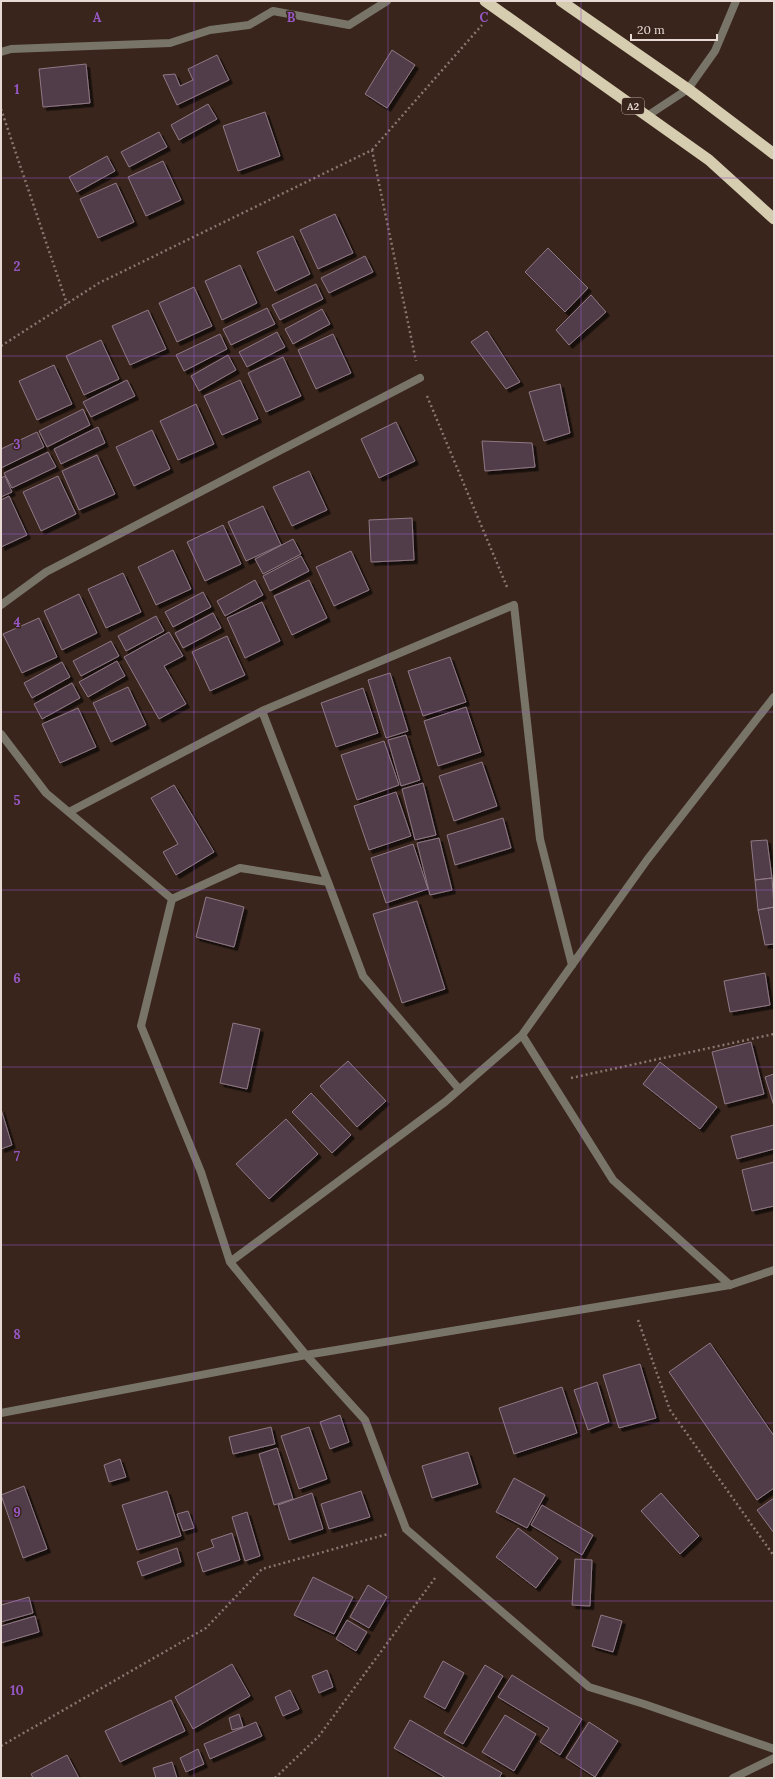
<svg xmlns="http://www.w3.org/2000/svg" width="775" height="1779" viewBox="0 0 775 1779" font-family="Lora,serif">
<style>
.building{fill:#513d49;stroke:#8f7885;filter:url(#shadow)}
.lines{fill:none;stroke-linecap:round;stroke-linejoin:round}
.path{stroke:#88766f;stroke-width:2.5;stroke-dasharray:2 3;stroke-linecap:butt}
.minor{stroke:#787467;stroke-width:8}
.trunk{stroke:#d6ccaf;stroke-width:11}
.grid{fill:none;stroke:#9657c4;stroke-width:1;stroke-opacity:0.55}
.labels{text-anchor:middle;stroke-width:3;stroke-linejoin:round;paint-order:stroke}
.shield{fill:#39251c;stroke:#b3a39c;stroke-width:1}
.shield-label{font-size:10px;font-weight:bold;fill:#e7d9d3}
.grid-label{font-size:13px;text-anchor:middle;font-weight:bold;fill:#9657c4;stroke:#39251c;stroke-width:3;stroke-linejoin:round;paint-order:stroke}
</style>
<defs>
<filter id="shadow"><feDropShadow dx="3.5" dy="3.5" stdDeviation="0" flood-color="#0009"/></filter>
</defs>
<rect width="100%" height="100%" fill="#39251c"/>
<path class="building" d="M392,50L415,65L387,108L365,94Z
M217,55L229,80L177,105L163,75L175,74L180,86L193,80L188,69Z
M86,64L90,103L43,107L39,69Z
M208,104L217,119L179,140L171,125Z
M265,112L280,156L238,171L223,126Z
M159,132L167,147L129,167L121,152Z
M107,156L115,171L77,192L69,177Z
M163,161L181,200L146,216L128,177Z
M116,183L134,222L98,238L80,199Z
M335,214L353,253L318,269L300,230Z
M293,236L310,274L275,291L257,252Z
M548,248L588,288L565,312L525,272Z
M365,256L373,272L329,293L321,278Z
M240,265L257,303L222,320L205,281Z
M316,284L323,299L280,320L272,305Z
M194,287L212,326L177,342L159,303Z
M591,295L606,312L569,345L556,330Z
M267,308L275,324L231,345L223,329Z
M322,309L330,324L293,344L285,329Z
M148,310L166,349L130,365L112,326Z
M487,331L520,382L506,389L471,342Z
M277,332L285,347L247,367L239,352Z
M220,334L227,349L184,371L176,355Z
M333,334L351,373L316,389L298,350Z
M101,340L119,379L84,395L66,356Z
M228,355L236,370L199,391L191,376Z
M283,357L301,396L266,412L248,373Z
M54,365L72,404L37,420L19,381Z
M127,380L135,396L91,417L83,402Z
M240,380L258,419L222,435L204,396Z
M560,384L570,433L544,441L529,392Z
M196,404L214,444L178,460L160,421Z
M83,409L90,425L47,447L39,431Z
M396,422L415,461L379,478L361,439Z
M98,427L105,443L61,464L54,449Z
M152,430L170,469L134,486L116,447Z
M37,432L44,447L1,468V449Z
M482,441L532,443L535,467L485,471Z
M48,452L56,467L12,488L4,473Z
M97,455L115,494L79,510L62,471Z
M309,471L327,510L292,526L273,487Z
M5,476L12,492L1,497V478Z
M58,476L76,514L41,531L23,492Z
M9,496L27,535L1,547V500Z
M263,506L281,545L246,561L228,522Z
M412,518L414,560L371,562L369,520Z
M223,525L241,564L205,581L187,542Z
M293,539L301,554L263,574L255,559Z
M173,550L191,589L156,605L138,567Z
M351,551L369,590L334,606L316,567Z
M301,556L309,571L270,591L263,576Z
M123,573L141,612L106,628L88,589Z
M255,580L263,595L225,616L217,601Z
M309,580L327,618L292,635L274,596Z
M203,592L211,607L173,627L165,612Z
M79,594L97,633L62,650L44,611Z
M262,602L280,641L245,658L227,618Z
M213,613L221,628L183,648L175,633Z
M156,616L164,631L126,651L118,636Z
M39,618L57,657L22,673L3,634Z
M169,632L183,656L164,666L186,704L159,719L124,657Z
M227,636L245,675L210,691L192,652Z
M111,641L119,656L81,676L73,661Z
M450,657L466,702L423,716L408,671Z
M117,661L125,676L88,697L79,682Z
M62,662L70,677L32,698L24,683Z
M390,673L408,731L386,738L368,680Z
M72,683L80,698L42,719L34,704Z
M128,687L146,725L111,742L93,703Z
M363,688L378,733L336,747L321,703Z
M466,707L481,752L438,766L424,721Z
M78,708L96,747L60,763L42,724Z
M406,735L420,780L401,786L388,740Z
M384,741L399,785L357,800L341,755Z
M482,762L497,806L454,821L439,776Z
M423,783L436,835L415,840L402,789Z
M174,785L214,852L176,875L163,852L178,844L151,798Z
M396,792L411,836L369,850L354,806Z
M503,818L511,848L455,865L447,835Z
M439,838L452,890L430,895L417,843Z
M767,840L772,878L755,880L751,841Z
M413,844L428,889L386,903L371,858Z
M772,878L774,907L758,910L755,880Z
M206,897L244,907L234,947L196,937Z
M417,901L445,989L402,1003L373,914Z
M774,907V944L765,945L758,910Z
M765,973L770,1005L730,1012L724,981Z
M233,1023L260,1029L247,1089L220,1083Z
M751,1042L764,1094L725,1104L712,1052Z
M348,1061L386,1101L357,1127L320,1086Z
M660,1062L717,1107L700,1129L643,1084Z
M774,1074V1106L765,1077Z
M311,1093L351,1135L332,1153L292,1112Z
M1,1109L12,1145L1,1149Z
M286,1119L318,1154L269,1199L236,1164Z
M774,1125V1149L737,1159L731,1136Z
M774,1162V1206L752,1211L742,1170Z
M710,1343L774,1436V1488L757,1500L669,1372Z
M640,1364L656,1418L619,1428L603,1375Z
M597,1382L609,1422L588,1430L574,1390Z
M562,1387L577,1433L514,1454L499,1408Z
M340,1415L349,1442L330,1449L320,1422Z
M271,1427L275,1444L233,1454L229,1437Z
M309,1427L327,1479L299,1489L281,1436Z
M277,1448L293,1499L274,1505L259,1454Z
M468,1452L478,1484L432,1498L422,1466Z
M120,1459L126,1477L109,1482L104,1465Z
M514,1478L545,1495L527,1528L496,1512Z
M24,1486L47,1549L23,1558L1,1495Z
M167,1491L181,1536L137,1550L122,1505Z
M361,1491L370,1517L329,1529L321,1504Z
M312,1493L323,1529L289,1540L278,1505Z
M661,1493L699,1536L680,1554L641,1511Z
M774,1498V1533L757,1510Z
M542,1505L593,1535L582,1555L531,1525Z
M188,1511L194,1528L183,1531L177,1514Z
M247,1512L260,1556L245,1561L232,1517Z
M518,1528L558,1558L536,1588L496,1557Z
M232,1533L240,1560L203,1572L197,1553L214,1547L211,1540Z
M177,1548L181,1562L142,1576L137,1562Z
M575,1559L592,1560L590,1606L572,1605Z
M313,1577L353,1597L334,1634L294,1615Z
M368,1585L387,1597L369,1628L350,1617Z
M29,1597L33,1613L1,1622V1605Z
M601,1615L622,1621L613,1652L592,1646Z
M35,1616L39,1632L1,1643V1626Z
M347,1620L367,1632L356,1651L336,1639Z
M443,1661L464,1673L445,1709L424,1697Z
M232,1664L250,1696L193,1729L175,1697Z
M485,1665L503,1676L463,1744L444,1733Z
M327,1670L333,1687L319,1693L312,1676Z
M512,1675L582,1719L560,1755L540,1742L549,1728L498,1697Z
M290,1690L299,1709L283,1716L275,1697Z
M171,1700L185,1731L120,1762L105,1731Z
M239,1714L243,1727L232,1730L229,1718Z
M505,1715L536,1734L514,1771L482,1752Z
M410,1720L502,1773L499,1778H446L394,1748Z
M256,1722L262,1736L210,1759L204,1744Z
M589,1722L618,1741L595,1777L566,1758Z
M198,1749L204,1764L186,1772L180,1758Z
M67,1755L79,1778H33L31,1774Z
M172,1762L177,1778H156L153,1768Z"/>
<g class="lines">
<path class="path" d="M1,109L67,304
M372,150L482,25
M1,346L99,283L372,150L416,361
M427,396L507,587
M571,1078L774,1034
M638,1320L670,1410L774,1556
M1,1746L206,1628L262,1569L388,1534
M275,1778L319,1736L435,1578"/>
<path class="minor" d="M1,52L11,49L170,43L210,30L249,25L273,11L349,25L387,1
M647,116L688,89L715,51L736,1
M1,605L46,572L420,378
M262,711L514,605L540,839L572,965
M1,734L46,793L172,899L141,1026L201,1172L230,1262L306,1355L365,1420L406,1529L589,1687L644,1704L774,1749
M69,812L262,711L328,882
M172,899L240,868L328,882L363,976L459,1089
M522,1035L613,1180L730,1285
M230,1262L445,1102L522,1035L647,860L774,697
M1,1413L306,1355L730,1285L774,1270
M733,1778L774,1758"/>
<path class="trunk" d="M485,1L709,160L774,219
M561,1L688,89L774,154"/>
</g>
<path class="grid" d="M194,1V1778M388,1V1778M581,1V1778M1,178H774M1,356H774M1,534H774M1,712H774M1,890H774M1,1067H774M1,1245H774M1,1423H774M1,1601H774"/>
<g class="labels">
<rect class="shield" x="622" y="98" width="22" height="16" rx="3"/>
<g class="shield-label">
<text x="633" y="110">A2</text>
</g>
</g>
<g class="grid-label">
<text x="97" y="22">A</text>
<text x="291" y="22">B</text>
<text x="484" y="22">C</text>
<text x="17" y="94">1</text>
<text x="17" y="271">2</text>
<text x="17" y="449">3</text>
<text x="17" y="627">4</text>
<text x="17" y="805">5</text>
<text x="17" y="983">6</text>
<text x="17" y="1161">7</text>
<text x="17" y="1339">8</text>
<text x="17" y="1517">9</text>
<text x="17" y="1695">10</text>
</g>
<rect width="775" height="1779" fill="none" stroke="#e7d9d3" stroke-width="4"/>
<path d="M631 34v6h86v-6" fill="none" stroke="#e7d9d3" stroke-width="2"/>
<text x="637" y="34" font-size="12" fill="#e7d9d3" stroke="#39251c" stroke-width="3" paint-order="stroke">20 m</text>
</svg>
